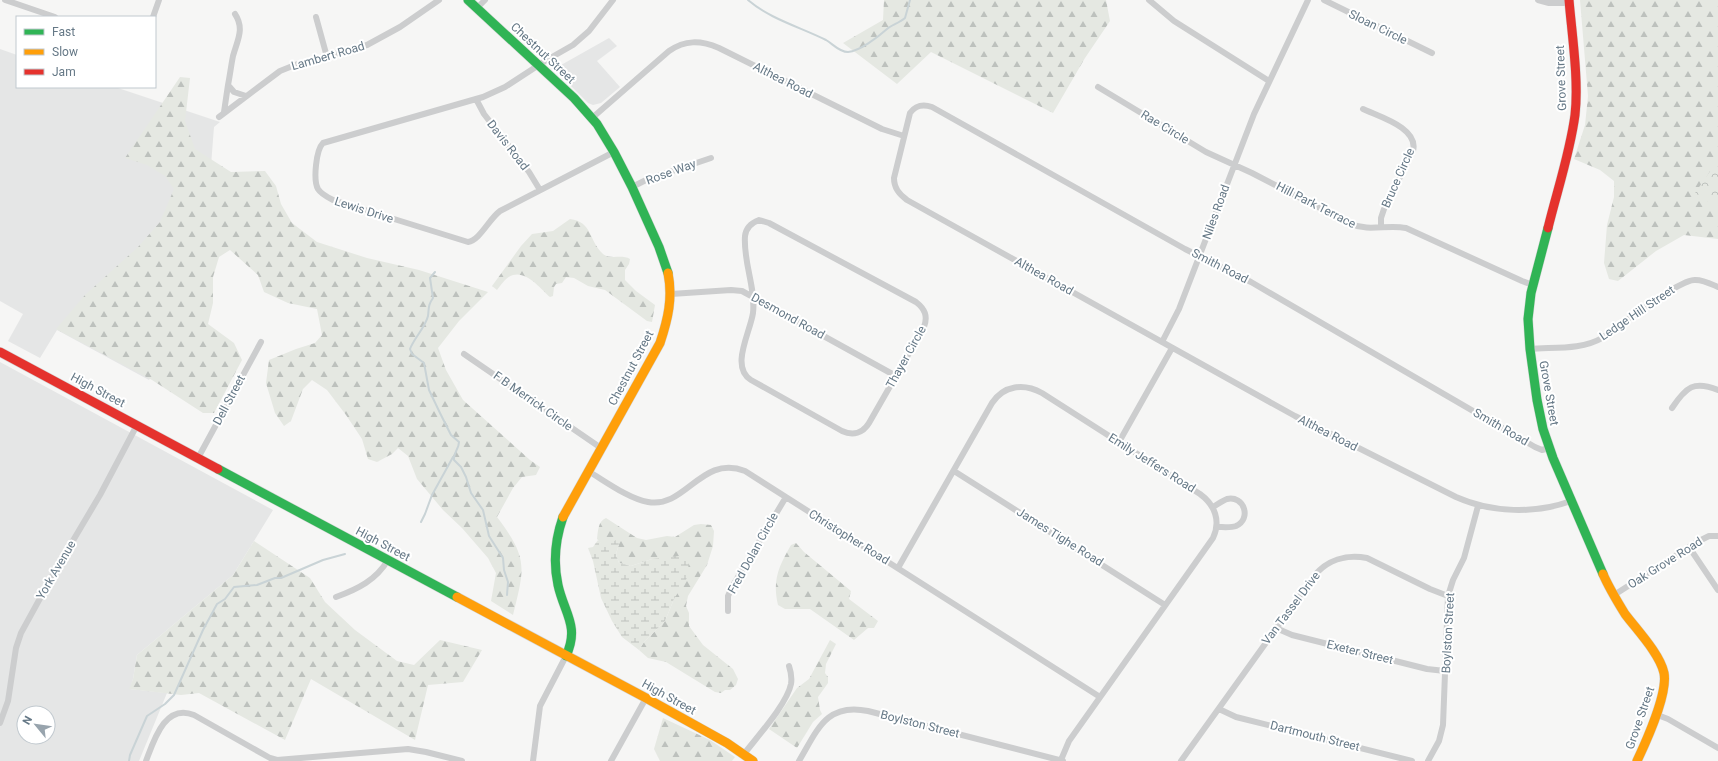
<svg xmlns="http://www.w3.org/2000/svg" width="1718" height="761" viewBox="0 0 1718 761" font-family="Roboto,sans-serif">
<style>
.built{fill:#e5e6e6;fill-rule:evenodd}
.forest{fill:url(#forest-firs)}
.wetland{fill:url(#wetland-marsh)}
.park{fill:url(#park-crowns)}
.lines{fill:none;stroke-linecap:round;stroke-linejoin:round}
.stream{stroke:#c9d3d6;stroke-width:2}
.fast-casing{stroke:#d3d4d4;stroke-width:10}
.slow-casing{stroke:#d3d4d4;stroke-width:10}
.jam-casing{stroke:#d3d4d4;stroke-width:10}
.street{stroke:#cccdce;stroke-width:6}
.fast{stroke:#30b455;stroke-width:9}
.slow{stroke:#ff9f0a;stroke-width:9}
.jam{stroke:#e5322d;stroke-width:9}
.labels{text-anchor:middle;stroke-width:4;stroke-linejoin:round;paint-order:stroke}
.street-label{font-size:12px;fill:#657886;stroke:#fff}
</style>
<defs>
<pattern id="forest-firs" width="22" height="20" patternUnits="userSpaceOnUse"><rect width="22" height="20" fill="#e5e8e2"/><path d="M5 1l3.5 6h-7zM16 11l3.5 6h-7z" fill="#bdc1bd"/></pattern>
<pattern id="wetland-marsh" width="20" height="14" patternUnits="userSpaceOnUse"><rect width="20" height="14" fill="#e5e8e2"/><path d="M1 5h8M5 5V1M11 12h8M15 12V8" fill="none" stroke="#bdc1bd"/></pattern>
<pattern id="park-crowns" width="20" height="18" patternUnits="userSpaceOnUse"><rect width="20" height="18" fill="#e5e8e2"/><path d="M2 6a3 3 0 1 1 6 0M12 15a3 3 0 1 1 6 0" fill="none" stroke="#bdc1bd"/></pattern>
</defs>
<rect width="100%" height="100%" fill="#f6f6f5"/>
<path class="built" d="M609,38L617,46L597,61L620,87L601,103L593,105L588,103L554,69Z
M0,49L17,55V87H115L220,122L214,127L202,281L149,380L57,330L40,358L8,341L23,314L0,301Z
M0,362L273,510L233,575L137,655L133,679L130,689L167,693L139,761H0ZM24,713H48V737H24Z"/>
<path class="forest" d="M884,0H1106L1110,21L1085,58L1053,113L931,52L897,84L843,43L883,20Z
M1580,0H1718V239L1684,235L1656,251L1618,281L1609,279L1604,263L1607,225L1614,197V181L1600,170L1574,159L1585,125L1588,96Z
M180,77L190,78L185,121L195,149L231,172L265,171L276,186L281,204L292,223L317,242L367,258L419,270L488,292L459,321L438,348L446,370L463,400L530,460L540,467L536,475L522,477L513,488L497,517C528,558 525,567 513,615L491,601L496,573L488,558L462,528L443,510L417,479L408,456L398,448L392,454L377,462L368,459L362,439L346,415L327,390L312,380L303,389L291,421L284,426L275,413L266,383L269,360L296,349L315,343L322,335L317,309L288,303L264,292L258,275L230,250L219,257L213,277V303L208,324L234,343L242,360L214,413H203L152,380L56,329L85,295L138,247L160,222L174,189L165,176L147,165L125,158Z
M570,219C593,222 588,240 603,254C610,260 622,254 630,259L629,264L625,270V280L636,291L655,305L652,322L647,321L605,290L588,286L574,278L566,277L562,283L556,284L554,287L553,296L550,297C541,289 527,271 513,275C506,277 501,285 497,290L492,286L521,246L532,234L553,231Z
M606,518L637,538L646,540L667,536L675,537L694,525L701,524L711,525L714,531L713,546L707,565L688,596L686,606L689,613V626L703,645L733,669L738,679L736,685L730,690H725L721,693L715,692L666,662L648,658L639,650L644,642L665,621L674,599L652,559L631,566L619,563L616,554L619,544H602L597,539C598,531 598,521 606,518Z
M254,541L310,578L325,602L355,630L397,661L414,665L440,640L482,650L463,682L428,685L415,740L311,679L285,740L199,693L181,695L129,689L133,679L137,655L233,575Z
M796,543L804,552L851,591L849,599L878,621L874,628H868L854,640L810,609H785L778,605C772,580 779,566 791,545Z
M830,640L836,644L826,664L825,673L828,677V683L818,697L820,710L822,714L813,722L797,748L769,729L797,688L809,679Z
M663,718L710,740L735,757L732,761H660L654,749Z"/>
<path class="wetland" d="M598,540L603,544H609L616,540L619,544L616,554L619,563L631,566L652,559L679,556L689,561L687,578L674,599L665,621L644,642L639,650L622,637L612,621L601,598L593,561L588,548L593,547Z"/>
<path class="park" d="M1713,167L1718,168V208L1695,193Z"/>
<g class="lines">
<path class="stream" d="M748,0C770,19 800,27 826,40C833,44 839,52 848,52C860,51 878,37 887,29C892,25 899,23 905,18L910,0
M435,272L430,278L433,298C428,305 429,308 428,316C425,328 414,338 410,349L412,354L424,363L429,390L440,413L451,435L459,442C459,449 453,453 454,460L461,467L466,477L471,493L483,510L489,536L503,558L504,570L508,582L507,595
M421,522L425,514L432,495L453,457
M129,761L130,755L147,716L165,704L174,695L203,630L217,604L225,599L234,587L257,585L275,578H281L323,560L345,554"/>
<g class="fast-casing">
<path id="fast" d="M468,0L574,98L597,124L614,152L632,187L659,247L668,273
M1548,228L1531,293L1528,319L1530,349L1537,400L1543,429L1553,458L1603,574
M218,469L457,597
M563,517C555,540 553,562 558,585C564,613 580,626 566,656"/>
</g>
<g class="slow-casing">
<path id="slow" d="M563,517L660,343C668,319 673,298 668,273
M1603,574C1609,588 1617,601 1625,614C1637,630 1660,654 1664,673C1668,693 1646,742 1637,761
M457,597L646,698L727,743L753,761"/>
</g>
<g class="jam-casing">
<path id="jam" d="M1548,228C1557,191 1570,153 1575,115C1579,81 1572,35 1569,0
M0,352L218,469"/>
</g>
<path class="street" d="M5,0L55,17
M613,0L589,31L573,45L545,61L505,87L483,97L323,143C316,150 313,180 318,189C321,194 327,197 333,200L468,242C480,240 489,219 500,211L614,152
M1149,0L1174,21L1269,81
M1324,0L1432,53
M1538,0L1549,3H1569
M477,8L485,0
M235,14C245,29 237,41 233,56C231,66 230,75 228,85L234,92L246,96
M153,17L159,0
M316,17L327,57
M1098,87L1206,152L1252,173L1351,224C1369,232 1388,224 1406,228L1522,281L1533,285
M476,99L484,114L529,172L540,190
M1363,109C1380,117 1419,128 1413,151L1384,209L1381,218V227
M224,112L228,85
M219,117L280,71L295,65L367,45L400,27L439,0
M592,118L669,51C685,40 700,40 719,48L882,129L904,136
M632,187L646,180L711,158
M759,220L769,223L916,302C925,309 928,316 924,327L869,423C863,433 853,436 842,431L751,380C730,367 750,333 753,313C756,288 743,262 745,236C746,228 751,223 759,220Z
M671,294L731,290L742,291L896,376
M1162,342L1179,309L1254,114L1308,0
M1530,349C1553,347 1582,350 1602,338C1620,326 1677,281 1694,280C1702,279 1711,284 1718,287
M464,354L601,448
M1672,408C1686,387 1694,380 1718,390
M1119,442L1172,348
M1549,448L1542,450L1535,447L1251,282L1185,249L932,107C923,104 916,105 910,113L894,178C894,188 899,194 907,200L1295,416L1456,497C1492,513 1535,514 1571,501
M198,458L261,342
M588,471C605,481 629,499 648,502C686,509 701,454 745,471L1100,697
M954,471L1165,605
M1213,507C1218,504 1222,501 1227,499C1244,495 1252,519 1236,526C1231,528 1223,527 1217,527
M1689,547L1718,590
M898,568L992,403C1004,385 1024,383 1042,393L1200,494C1215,505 1221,521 1213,538L1069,741L1061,760
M1614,595L1697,542L1709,536H1718
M336,597C358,589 376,580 388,560
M728,611V596L732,587L786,497
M1276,628L1292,635L1427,669L1445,671
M1219,709L1236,717L1412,761
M1655,714L1668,719L1718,748
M0,723L8,701L16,648L21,633L55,571L100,495L137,425
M744,754C757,737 787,704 791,684C792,678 791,672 789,666
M146,761C154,740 165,703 194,715L270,758L277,760L408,749L426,752L462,761
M533,761L540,706L566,656
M611,761L646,698
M799,761C817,731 826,702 868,711L1063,761
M1181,761L1314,576C1327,560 1346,554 1367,558L1430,589L1448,596
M1428,761L1439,741L1443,725L1448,596L1453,580L1464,558L1478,506"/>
<use href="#fast" class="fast"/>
<use href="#slow" class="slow"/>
<use href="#jam" class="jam"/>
</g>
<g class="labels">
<g class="street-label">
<text transform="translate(1378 27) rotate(26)" y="4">Sloan Circle</text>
<text transform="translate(543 53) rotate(43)" y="4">Chestnut Street</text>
<text transform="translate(328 56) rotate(-16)" y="4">Lambert Road</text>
<text transform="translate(1561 78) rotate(-92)" y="4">Grove Street</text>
<text transform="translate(783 80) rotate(27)" y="4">Althea Road</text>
<text transform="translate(1165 127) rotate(31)" y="4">Rae Circle</text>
<text transform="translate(508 145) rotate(52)" y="4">Davis Road</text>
<text transform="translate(671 172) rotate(-20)" y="4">Rose Way</text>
<text transform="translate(1398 178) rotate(-66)" y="4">Bruce Circle</text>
<text transform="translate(1316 205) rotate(27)" y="4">Hill Park Terrace</text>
<text transform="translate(364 210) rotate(18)" y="4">Lewis Drive</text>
<text transform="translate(1216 212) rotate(-70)" y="4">Niles Road</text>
<text transform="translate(1220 266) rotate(27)" y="4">Smith Road</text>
<text transform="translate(1044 276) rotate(29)" y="4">Althea Road</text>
<text transform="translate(1637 313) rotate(-34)" y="4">Ledge Hill Street</text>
<text transform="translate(788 316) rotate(29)" y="4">Desmond Road</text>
<text transform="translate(906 357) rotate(-61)" y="4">Thayer Circle</text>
<text transform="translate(631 368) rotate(-62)" y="4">Chestnut Street</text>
<text transform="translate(98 390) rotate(28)" y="4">High Street</text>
<text transform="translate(1549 393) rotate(80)" y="4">Grove Street</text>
<text transform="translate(229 400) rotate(-62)" y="4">Dell Street</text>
<text transform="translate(533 401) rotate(35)" y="4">F B Merrick Circle</text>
<text transform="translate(1501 427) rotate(30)" y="4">Smith Road</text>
<text transform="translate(1328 433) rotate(27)" y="4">Althea Road</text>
<text transform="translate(1152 463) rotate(32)" y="4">Emily Jeffers Road</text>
<text transform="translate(849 537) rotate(32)" y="4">Christopher Road</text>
<text transform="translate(1060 537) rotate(32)" y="4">James Tighe Road</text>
<text transform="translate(383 544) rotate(28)" y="4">High Street</text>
<text transform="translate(753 553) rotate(-61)" y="4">Fred Dolan Circle</text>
<text transform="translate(1665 563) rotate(-32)" y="4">Oak Grove Road</text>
<text transform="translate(56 570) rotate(-60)" y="4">York Avenue</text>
<text transform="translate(1291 608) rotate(-53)" y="4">Van Tassel Drive</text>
<text transform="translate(1448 633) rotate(-87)" y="4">Boylston Street</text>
<text transform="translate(1360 652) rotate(14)" y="4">Exeter Street</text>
<text transform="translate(669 697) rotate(29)" y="4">High Street</text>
<text transform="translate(1640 718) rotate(-71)" y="4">Grove Street</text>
<text transform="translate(920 724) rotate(14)" y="4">Boylston Street</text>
<text transform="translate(1315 736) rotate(14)" y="4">Dartmouth Street</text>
</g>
</g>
<rect x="16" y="16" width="140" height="72" fill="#ffffff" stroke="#c1c9cf"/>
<rect x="24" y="29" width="20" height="6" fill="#30b455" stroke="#c1c9cf"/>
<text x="52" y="36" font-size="12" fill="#657886">Fast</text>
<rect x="24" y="49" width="20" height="6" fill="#ff9f0a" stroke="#c1c9cf"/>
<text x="52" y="56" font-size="12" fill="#657886">Slow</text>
<rect x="24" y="69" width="20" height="6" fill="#e5322d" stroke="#c1c9cf"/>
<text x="52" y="76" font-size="12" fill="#657886">Jam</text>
<g transform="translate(36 725) rotate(299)"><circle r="19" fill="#ffffff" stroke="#c1c9cf"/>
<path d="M0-3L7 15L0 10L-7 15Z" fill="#98a4ad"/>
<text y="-6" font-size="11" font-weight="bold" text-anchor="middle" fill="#657886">N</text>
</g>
</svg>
